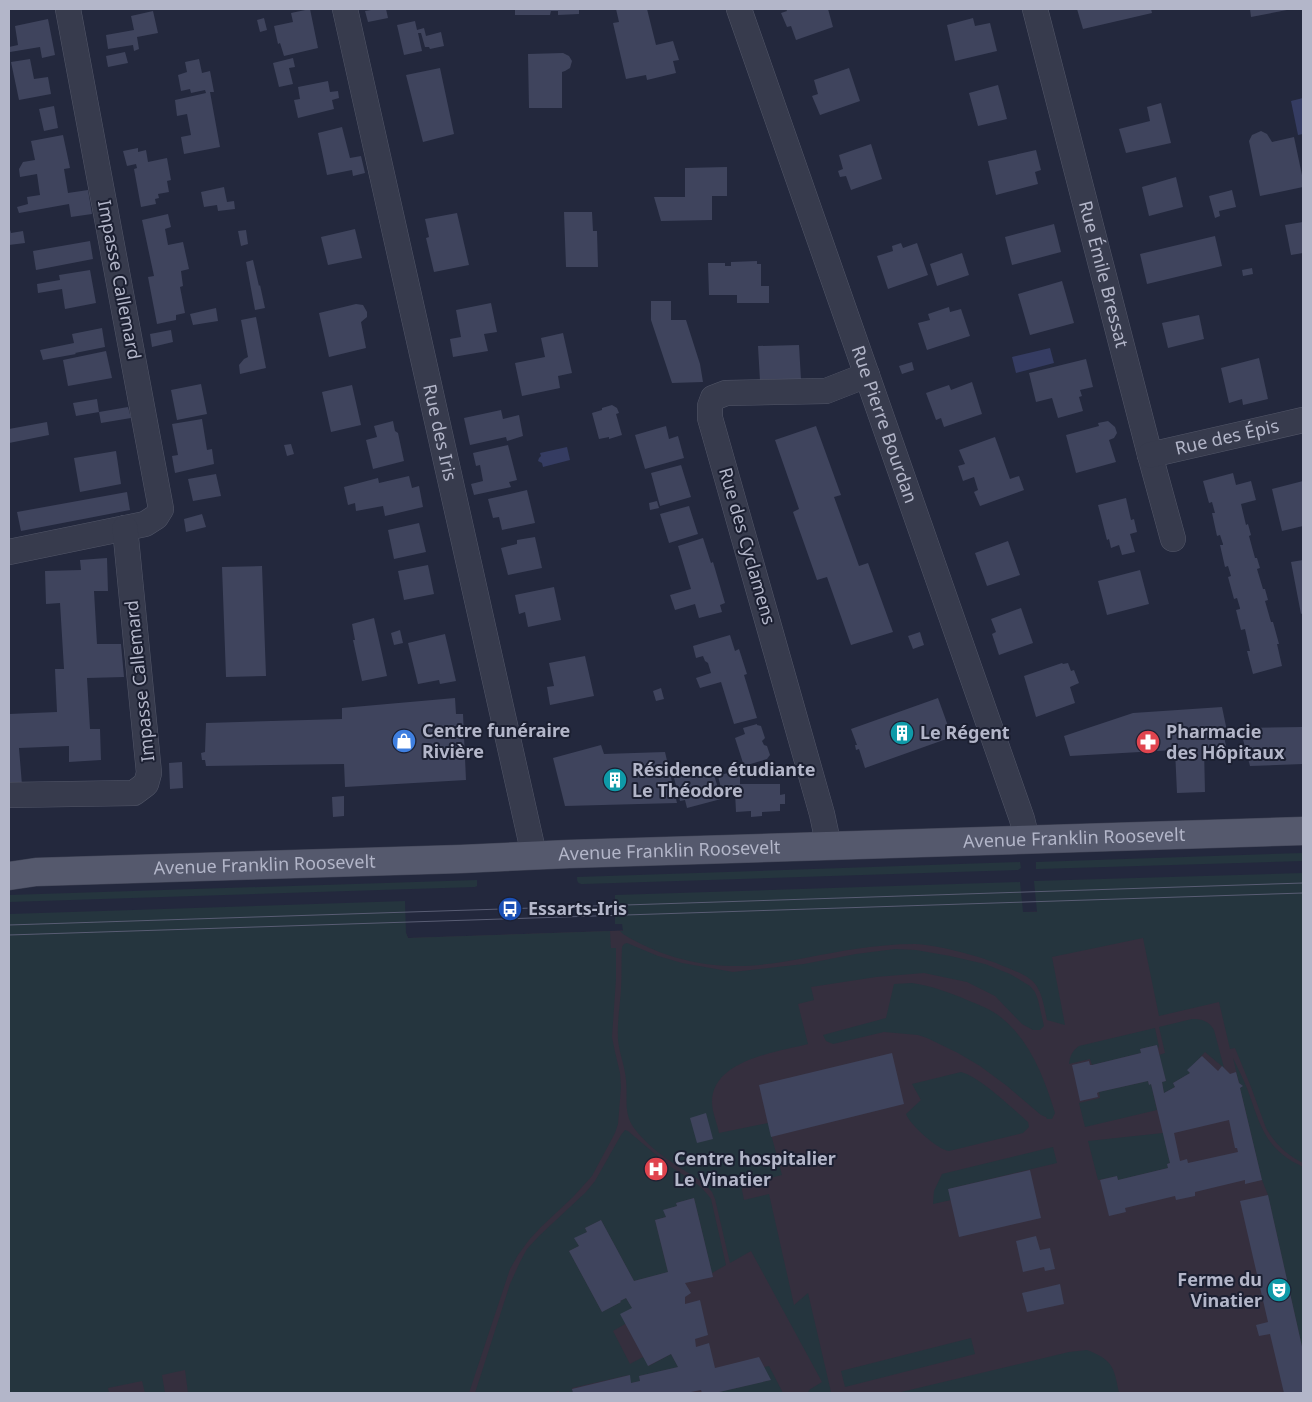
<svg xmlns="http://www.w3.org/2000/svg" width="1312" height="1402" viewBox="0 0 1312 1402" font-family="'Noto Sans',sans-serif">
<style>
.medical{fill:#352f3e}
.green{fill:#25353e}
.water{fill:#353c62}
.building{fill:#3f445d;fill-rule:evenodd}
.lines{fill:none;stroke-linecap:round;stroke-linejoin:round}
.minor-casing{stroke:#525668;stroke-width:26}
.primary-casing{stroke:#404456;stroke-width:29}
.minor{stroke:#373b4d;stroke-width:25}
.primary{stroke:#55596d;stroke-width:28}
.tram{stroke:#595d74;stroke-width:1}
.labels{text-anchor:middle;stroke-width:4;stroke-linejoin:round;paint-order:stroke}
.street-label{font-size:18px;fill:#b3b6c9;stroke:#1c2032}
.poi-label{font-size:18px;font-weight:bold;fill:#b3b6c9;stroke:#1c2032;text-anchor:start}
</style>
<rect width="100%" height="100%" fill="#23283d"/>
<path class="medical" d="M1303,904V1393H9V945L406,933L408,938L610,931L1023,912Z"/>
<path class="green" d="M1303,853V861L1039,869H1036V862Z
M1020,862L1021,868L1018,870L583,884C578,884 577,882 577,877Z
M1303,873V1163C1287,1155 1275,1144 1266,1128L1251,1087L1235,1048L1230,1049L1219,1002L1159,1016L1143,938L1052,957L1065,1025L1047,1020C1039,977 1034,979 996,963C975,955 937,945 915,944C895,944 874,946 855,949C814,955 772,967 731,966C693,965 655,954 623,934L620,931H623L622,924H615V895L1020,882L1023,912H1037L1034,881Z
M477,880V886L475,887L9,902V895Z
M405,901L406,933L408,938L610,931L611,948H616V979L612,1037L615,1052L620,1073L621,1087L618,1124L615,1133L592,1176L573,1197L541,1227L529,1240L518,1255L510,1269L469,1393H188L185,1370L162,1375L165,1393H145L142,1381L108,1388L109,1393H9V914Z
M627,943L658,956L682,963L733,972L804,964L856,954L895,949L916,950L950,956L985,964L1010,974L1030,986L1035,992L1038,1000L1044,1026L1040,1030H1033L1022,1024L995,996L967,982L924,973L876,977L811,987L814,1000L798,1004L808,1044C777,1052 712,1060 712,1102C712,1112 717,1123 719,1133L768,1123L782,1175L741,1185L744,1200L769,1194L794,1305L808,1293L831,1392L826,1393H808L809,1390L822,1382L751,1251L730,1263L715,1199L712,1192L703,1182C679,1167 652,1152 634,1128C623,1113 628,1098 626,1080C625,1066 619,1053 618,1039C617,1022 620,1006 621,989C622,975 621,961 622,947L624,944Z
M912,983C931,986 949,992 967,1000C979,1005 994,1010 1004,1020C1031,1043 1045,1080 1055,1113L1052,1119H1047L1046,1117L1041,1115L1007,1086L980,1066L958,1053L927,1038L918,1035L884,1032L833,1044L826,1041L823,1035L886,1018L894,984Z
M1192,1019C1202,1019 1209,1021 1214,1030L1224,1068L1205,1052L1188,1070L1190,1073L1173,1083L1175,1087L1164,1093L1162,1082L1166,1081L1159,1055L1165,1053L1159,1027Z
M1155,1028L1159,1047L1158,1048L1157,1045L1140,1049L1141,1053L1092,1065L1090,1059L1069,1064C1070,1056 1072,1051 1079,1046Z
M1233,1058C1238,1069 1244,1080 1248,1091C1261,1127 1265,1149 1303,1167V1351L1268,1195L1262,1180L1240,1088L1243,1086L1239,1083Z
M961,1072C980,1077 1012,1108 1028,1122L1029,1127L1023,1133L949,1151C938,1150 910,1125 906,1114L921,1100L912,1084Z
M1148,1081L1149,1085L1151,1084L1157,1110L1085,1127L1079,1103L1100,1098L1099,1092Z
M625,1130L628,1131C642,1143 656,1155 671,1167C686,1177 701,1184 711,1199L726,1265L712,1273L694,1198L676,1203L677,1206L664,1210L666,1217L655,1220L668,1272L634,1281L601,1220L585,1228L587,1232L575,1239L579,1246L569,1251L602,1312L621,1302L620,1301L626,1298L632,1308L625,1324L613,1331L630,1364L643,1357L649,1366L671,1354L678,1367L639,1376L640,1381L631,1383L629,1375L572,1388L573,1393H559V1391L551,1393H475L510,1284L520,1262L527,1249L539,1236L586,1192L595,1181L621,1135Z
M1163,1133L1170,1163L1167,1164L1168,1168L1118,1180L1117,1176L1098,1180L1088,1141Z
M1053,1147L1057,1163L948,1189L951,1200L933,1204L934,1191L942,1174Z
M971,1338L975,1354L845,1387L841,1371Z
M1087,1350C1113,1360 1114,1367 1119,1393H897L1069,1352Z
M769,1366L783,1393H715L770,1380L764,1367Z"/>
<path class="water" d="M1303,98V134L1298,135L1291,101Z
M1050,348L1054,363L1016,373L1012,357Z
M567,447L570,460L543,467L542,463L538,461L539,458L541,456L540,453Z"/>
<path class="building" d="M310,9L318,48L284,56L280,43L278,44L274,26L293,22L291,13Z
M377,9H386L388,18L368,22L365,11Z
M515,9H579V14L558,15V11H551L550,15H515Z
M616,9H647L656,45L673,41L679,60L673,61L676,73L647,80L646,75L626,79L613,23L619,22Z
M786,9H828L833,27L796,40L791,26L787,27L781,13L787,11Z
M1077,9H1151L1152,13L1083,29Z
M1250,9H1287V10L1251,17Z
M153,11L158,33L137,37L139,49L134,51L133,45L108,49L106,35L134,30L131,16Z
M264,18L267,30L260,32L257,20Z
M973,18L975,26L990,23L997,51L955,61L947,25Z
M48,19L55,55L42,58L40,47L10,52L9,47L18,45L15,26Z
M415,21L417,30L424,28L426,36L441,32L444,46L430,49L429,47H425L421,33H418L422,51L404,55L397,25Z
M125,52L128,63L108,67L106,56Z
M563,53L569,56L572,61L570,68L565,71L562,72V108H529L528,54Z
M293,58L295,67L289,68L293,84L279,87L273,63Z
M30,59L34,79L48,77L51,94L19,100L11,62Z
M199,59L202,73L210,71L214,92H210L220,147L184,154L181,137L191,135L187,114L177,116L175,100L206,93L205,90L191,93L190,89L181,91L178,75L187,72L185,62Z
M440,68L454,134L423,142L406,75Z
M849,68L860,101L820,115L812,96L818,94L814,80Z
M328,81L330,92L338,91L339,98L332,100L334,109L298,118L294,100L300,99L298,87Z
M998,85L1007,119L978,126L969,93Z
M1161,103L1171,143L1126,153L1119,129L1150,121L1147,107Z
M54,106L58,128L44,131L39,109Z
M342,127L350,158L361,156L365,173L353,176L352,170L327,175L318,133Z
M1261,131L1267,134L1272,142L1294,137L1303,180V187L1260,196L1249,141L1252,135Z
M63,135L70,168L64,169L68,193L88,190L92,214L71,217L69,204L19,213L17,207L28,204L27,197L40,195L37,174L20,177L19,169L23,162L35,160L31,141Z
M871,144L882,179L851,190L846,176L840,177L838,171L843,169L839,155Z
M138,148V152L146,150L148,162L167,158L171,180L167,181L169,192L158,194L159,198L155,199L156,204L141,207L134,169L137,168L136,164L127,166L123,151Z
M1036,150L1041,170L1035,172L1038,184L996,195L988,161Z
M727,167V196H712V220L661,221L654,197H685V168Z
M1176,177L1183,207L1149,216L1142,187Z
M224,187L227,202L234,201L235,209L218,211L217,205L204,207L201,192Z
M1232,190L1236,207L1219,211L1220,216L1215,218L1209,196Z
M564,212H592L593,231H597L598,267H566Z
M457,213L469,265L434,272L426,238L429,237L425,219Z
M168,214L171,227L165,229L168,245L183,242L189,269L181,271L183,286L180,287L185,313L176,315V320L157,324L148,277L154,276L142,220Z
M1303,222V253L1291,255L1285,225Z
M1054,224L1061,252L1012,265L1005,237Z
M9,226L11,233L23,231L25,243L9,245Z
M355,229L362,258L328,265L321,237Z
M246,230L248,244L241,246L238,231Z
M1215,236L1222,266L1147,284L1140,254Z
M90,241L93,259L36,270L33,251Z
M901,243L903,248L917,243L928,275L888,289L877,256L893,251L892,246Z
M962,253L969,275L937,286L930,264Z
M253,260L259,286L260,285L265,308L255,310L246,262Z
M757,261V264H761V286H769V303H737V295H709L708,263H725V266H731V262Z
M1252,268L1253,274L1243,276L1242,270Z
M90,270L96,303L65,309L62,289L38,293L37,284L60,280L59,275Z
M1062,281L1074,323L1030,335L1018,294Z
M651,301H671V320H686L700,364L703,382L672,383L651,320Z
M491,303L497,332L484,334L488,351L453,357L450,339L461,337L456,310Z
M356,304L363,305L367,312V317L361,322L366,348L329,357L319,313Z
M949,307L950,312L961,309L970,336L927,350L918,323L930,320L928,314Z
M216,308L218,321L193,325L190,314Z
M1199,315L1204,339L1168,348L1162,323Z
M256,317L266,368L240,374L239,365L244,359L248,357L241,320Z
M102,328L105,347L75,353L76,354L43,360L40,350L74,343L72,334Z
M171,330L173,342L152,347L150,334Z
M563,333L572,373L558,376L560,388L522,396L515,363L545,357L541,338Z
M799,345L801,380L760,381L758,346Z
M106,351L112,378L68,386L63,360Z
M1259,358L1268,399L1243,405L1242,399L1229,403L1221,368Z
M1086,359L1093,387L1080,390L1082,396L1079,397L1083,411L1058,418L1052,398L1036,402L1029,373Z
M912,362L914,370L902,374L899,366Z
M972,382L982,414L944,427L941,418L936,420L926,393L949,385L951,390Z
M201,384L207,414L177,420L171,390Z
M352,385L361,425L331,432L322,392Z
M97,399L99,412L128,407L131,418L101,423L99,412L76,416L73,403Z
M612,405L617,408L619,413L616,414L622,435L609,439V437L599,439L592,413L602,410V408Z
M501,410L503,419L519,415L523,436L507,441L506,437L470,445L464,418Z
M202,419L207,450L212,449L214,464L175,473L172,456L178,455L172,424Z
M393,421L395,431L398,433L404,461L373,469L366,440L377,437L374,426Z
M1108,421L1115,427L1117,433L1114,438L1109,440L1116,462L1076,473L1066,435L1099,426L1098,423Z
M47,422L49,435L9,443V429Z
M666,426L669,439L678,436L684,458L645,469L635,435Z
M816,426L841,495L834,497L859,566L868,563L893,632L851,645L827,577L817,580L793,512L799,509L775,440Z
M995,437L1010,479L1019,476L1024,490L980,506L974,492L978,490L974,477L963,481L958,466L965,464L959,450Z
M291,444L294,454L287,456L284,445Z
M508,445L517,480L509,482L511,487L474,495L471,484L483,481L480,465L476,466L473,453Z
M116,451L121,484L80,492L74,458Z
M681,465L691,497L660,506L651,473Z
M1233,473L1236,485L1251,481L1256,500L1241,504L1246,525L1248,524L1251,535L1249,536L1255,558H1257L1260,568L1257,569L1263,589H1265L1268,600L1265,601L1271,622H1273L1279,644H1277L1282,666L1253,674L1247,651H1250L1245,629L1241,630L1236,610L1240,609V608L1237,598L1234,599L1228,577L1231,576L1228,566L1225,567L1220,545H1223V544L1220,535L1217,536L1212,513H1215L1212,502L1209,503L1203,481Z
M216,474L221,496L193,501L188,479Z
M409,476L412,488L419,486L423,507L385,516L383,506L356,511L355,503L348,505L344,487L378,478L379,483Z
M1303,481V526L1282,531L1272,489Z
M527,490L535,523L502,530L499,517L493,518L488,499Z
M127,492L130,510L21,531L17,512Z
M1126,498L1131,520L1134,519L1137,532L1130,534L1135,552L1122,555L1119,545L1111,548L1109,539L1107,540L1098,505Z
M657,501L659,508L650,510L649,503Z
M689,506L698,534L669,543L660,514Z
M202,514L206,527L186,532L184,519Z
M419,523L426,552L394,559L388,530Z
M535,537L542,568L508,575L501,548L517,544V540Z
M703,538L711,563L713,562L725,603L720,605L722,612L699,618L695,604L675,610L670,595L691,589L678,546Z
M1008,541L1020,575L987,586L975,553Z
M107,558L108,591H94L97,644H121L124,677L87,678L90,729H100L101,760L69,762V746L19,748L22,785L9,786V714L57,712L55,669H64L60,603L46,604L45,571L81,570L80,560Z
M1303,560V613L1301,614L1291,562Z
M428,565L434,594L404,600L398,571Z
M262,566L266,676L226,677L222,567Z
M1140,570L1149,604L1107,615L1098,581Z
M554,587L561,620L528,627L525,612L519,614L515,595Z
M1021,608L1033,643L999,655L992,634L996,632L991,619Z
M374,618L387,676L362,681L353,640H355L352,624Z
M400,630L403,643L394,645L391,633Z
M920,632L924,645L913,649L908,636Z
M445,634L456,681L440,684L439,680L418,684L408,643Z
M730,635L735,651L739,649L747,674L744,675L757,718L734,724L721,682L700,688L696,678L711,673L708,663L705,661L703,656L696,658L693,646Z
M585,656L594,696L550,705L547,687L554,686L549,663Z
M1062,663L1063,664L1068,663L1071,671L1074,670L1079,683L1070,687L1075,703L1036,717L1024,676Z
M661,688L664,699L656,701L653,691Z
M455,698L456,714H463L466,780L345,787L344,764L206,766L205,760H202L201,753L205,752L206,723L342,719V708Z
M938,698L952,737L865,768L859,749L856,750L855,745H857L851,729Z
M1222,707L1227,731L1224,736L1226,746L1204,748L1205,792L1177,793L1175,750L1070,756L1064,736L1133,713Z
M757,724V725L761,726L765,738L762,741L764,745L767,746L770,755L767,759L744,766L735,738L745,734L743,728Z
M1303,727V764L1250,766L1240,728Z
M601,745L604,754L665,752L677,803L565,806L553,758Z
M182,762L183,788L170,789L169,763Z
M692,769L693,776L713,771L721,799L687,808L685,800L680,801L673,774Z
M740,769V784H780V795L785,794V804H780V811L762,812V816L751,817V811L736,812L735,792H722L718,776Z
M344,796V816L333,817L332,797Z
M1157,1045L1166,1081L1162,1082L1164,1093L1175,1087L1173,1083L1190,1073L1187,1070L1202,1056L1218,1071L1222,1066L1230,1074L1236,1072L1239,1083L1243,1086L1240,1088L1262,1180L1245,1184V1180L1195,1192V1196L1176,1200L1175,1196L1125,1208L1126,1212L1109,1216L1100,1180L1117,1176L1118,1180L1168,1168L1167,1164L1170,1163L1151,1084L1149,1085L1148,1081L1099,1092L1097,1093L1098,1097L1080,1101L1072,1065L1089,1061L1090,1065H1092L1141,1053L1140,1049ZM1229,1120L1235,1148H1237L1238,1152L1188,1163L1187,1159L1180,1161L1174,1133Z
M892,1053L904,1104L771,1137L759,1085Z
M706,1113L713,1139L697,1143L690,1118Z
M1030,1170L1041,1218L959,1237L948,1189Z
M1268,1195L1303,1351V1393H1284L1270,1334L1259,1336L1256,1325L1268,1322L1240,1201Z
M694,1198L713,1277L685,1283L691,1293L685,1297V1304L700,1300L708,1335L695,1339L696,1347L709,1343L715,1368L759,1357L771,1380L715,1393H702L701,1390L691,1392V1393H573L572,1389L630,1375L631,1383L640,1381L639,1376L678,1367L671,1354L648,1366L620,1314L632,1308L626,1298L620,1301L621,1302L602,1312L569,1251L579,1246L574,1238L587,1232L585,1228L601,1220L634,1281L668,1272L655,1220L666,1217L663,1210L677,1206L676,1203Z
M1036,1236L1040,1250L1050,1248L1055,1269L1045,1271L1044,1267L1023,1272L1016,1241Z
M1060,1284L1064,1304L1027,1312L1022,1293Z"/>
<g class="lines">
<g class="minor-casing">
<g id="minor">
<path id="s1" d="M345,9L534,855"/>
<path id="s2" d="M739,9L1022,819L1027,840"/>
<path id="s3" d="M1035,9L1150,455L1173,539"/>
<path id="s4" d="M1150,455L1303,420"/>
<path d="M9,552L145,524L156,517L161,509L68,9"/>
<path d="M9,795L134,793L146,784L149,773L125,528"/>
<path d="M829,847L822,814L710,418V406L713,398L726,393L826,391L867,375"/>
</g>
</g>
<g class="primary-casing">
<g id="primary">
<path id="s5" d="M9,876L36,872L461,859L569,854L1303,831"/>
</g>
</g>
<use href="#minor" class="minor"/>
<use href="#primary" class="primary"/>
<path class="tram" d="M9,925L1303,883
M9,935L1303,893"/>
</g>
<defs>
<g id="building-disc" transform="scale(1.25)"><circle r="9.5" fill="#0f9aa8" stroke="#1c2032"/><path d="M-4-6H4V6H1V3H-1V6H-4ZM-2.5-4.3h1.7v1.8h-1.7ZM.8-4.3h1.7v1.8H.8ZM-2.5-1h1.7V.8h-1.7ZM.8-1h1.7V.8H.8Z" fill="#fff"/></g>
<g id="shop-disc" transform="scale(1.25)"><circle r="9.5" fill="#3f7fe0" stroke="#1c2032"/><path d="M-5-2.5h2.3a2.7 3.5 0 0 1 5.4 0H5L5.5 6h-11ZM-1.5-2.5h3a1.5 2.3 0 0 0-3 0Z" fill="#fff"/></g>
<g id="pharmacy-disc" transform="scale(1.25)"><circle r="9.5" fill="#e0444e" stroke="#1c2032"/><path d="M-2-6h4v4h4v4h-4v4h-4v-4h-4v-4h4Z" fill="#fff"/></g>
<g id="bus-disc" transform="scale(1.25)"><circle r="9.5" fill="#1a4fb4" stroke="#1c2032"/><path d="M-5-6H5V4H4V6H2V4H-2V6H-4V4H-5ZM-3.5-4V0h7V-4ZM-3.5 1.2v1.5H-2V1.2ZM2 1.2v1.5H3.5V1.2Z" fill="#fff"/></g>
<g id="hospital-disc" transform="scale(1.25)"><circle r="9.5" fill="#e0444e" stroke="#1c2032"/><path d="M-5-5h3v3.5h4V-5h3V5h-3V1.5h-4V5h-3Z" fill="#fff"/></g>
<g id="theatre-disc" transform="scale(1.25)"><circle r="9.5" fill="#0f9aa8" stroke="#1c2032"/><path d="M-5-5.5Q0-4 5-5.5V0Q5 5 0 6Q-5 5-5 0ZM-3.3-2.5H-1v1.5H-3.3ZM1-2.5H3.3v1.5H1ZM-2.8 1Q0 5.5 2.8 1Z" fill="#fff"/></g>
</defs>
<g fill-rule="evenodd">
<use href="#building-disc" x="902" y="733"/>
<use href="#shop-disc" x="404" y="741"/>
<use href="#pharmacy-disc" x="1148" y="742"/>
<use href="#building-disc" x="615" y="780"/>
<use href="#bus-disc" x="510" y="909"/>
<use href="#hospital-disc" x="656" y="1169"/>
<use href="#theatre-disc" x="1279" y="1290"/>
</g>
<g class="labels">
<g class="street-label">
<text dy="6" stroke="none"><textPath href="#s3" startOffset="274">Rue Émile Bressat</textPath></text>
<text transform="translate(119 280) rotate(79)" y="6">Impasse Callemard</text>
<text dy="6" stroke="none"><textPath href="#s2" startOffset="440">Rue Pierre Bourdan</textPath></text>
<text dy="6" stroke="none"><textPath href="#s1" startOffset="434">Rue des Iris</textPath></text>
<text dy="6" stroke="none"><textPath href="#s4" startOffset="79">Rue des Épis</textPath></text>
<text transform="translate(747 546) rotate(74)" y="6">Rue des Cyclamens</text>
<text transform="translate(140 681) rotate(-96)" y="6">Impasse Callemard</text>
<text dy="6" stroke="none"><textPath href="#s5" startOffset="1066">Avenue Franklin Roosevelt</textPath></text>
<text dy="6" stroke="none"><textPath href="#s5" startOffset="661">Avenue Franklin Roosevelt</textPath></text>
<text dy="6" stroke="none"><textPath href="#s5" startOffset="256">Avenue Franklin Roosevelt</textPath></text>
</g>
<g class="poi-label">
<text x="422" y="737">Centre funéraire<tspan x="422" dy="21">Rivière</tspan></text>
<text x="1166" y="738">Pharmacie<tspan x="1166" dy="21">des Hôpitaux</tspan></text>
<text x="920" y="739">Le Régent</text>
<text x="632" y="776">Résidence étudiante<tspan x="632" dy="21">Le Théodore</tspan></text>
<text x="528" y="915">Essarts-Iris</text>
<text x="674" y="1165">Centre hospitalier<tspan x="674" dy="21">Le Vinatier</tspan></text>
<text x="1262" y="1286" text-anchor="end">Ferme du<tspan x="1262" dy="21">Vinatier</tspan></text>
</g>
</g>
<rect width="1312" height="1402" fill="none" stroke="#b3b6c9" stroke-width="20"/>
</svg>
